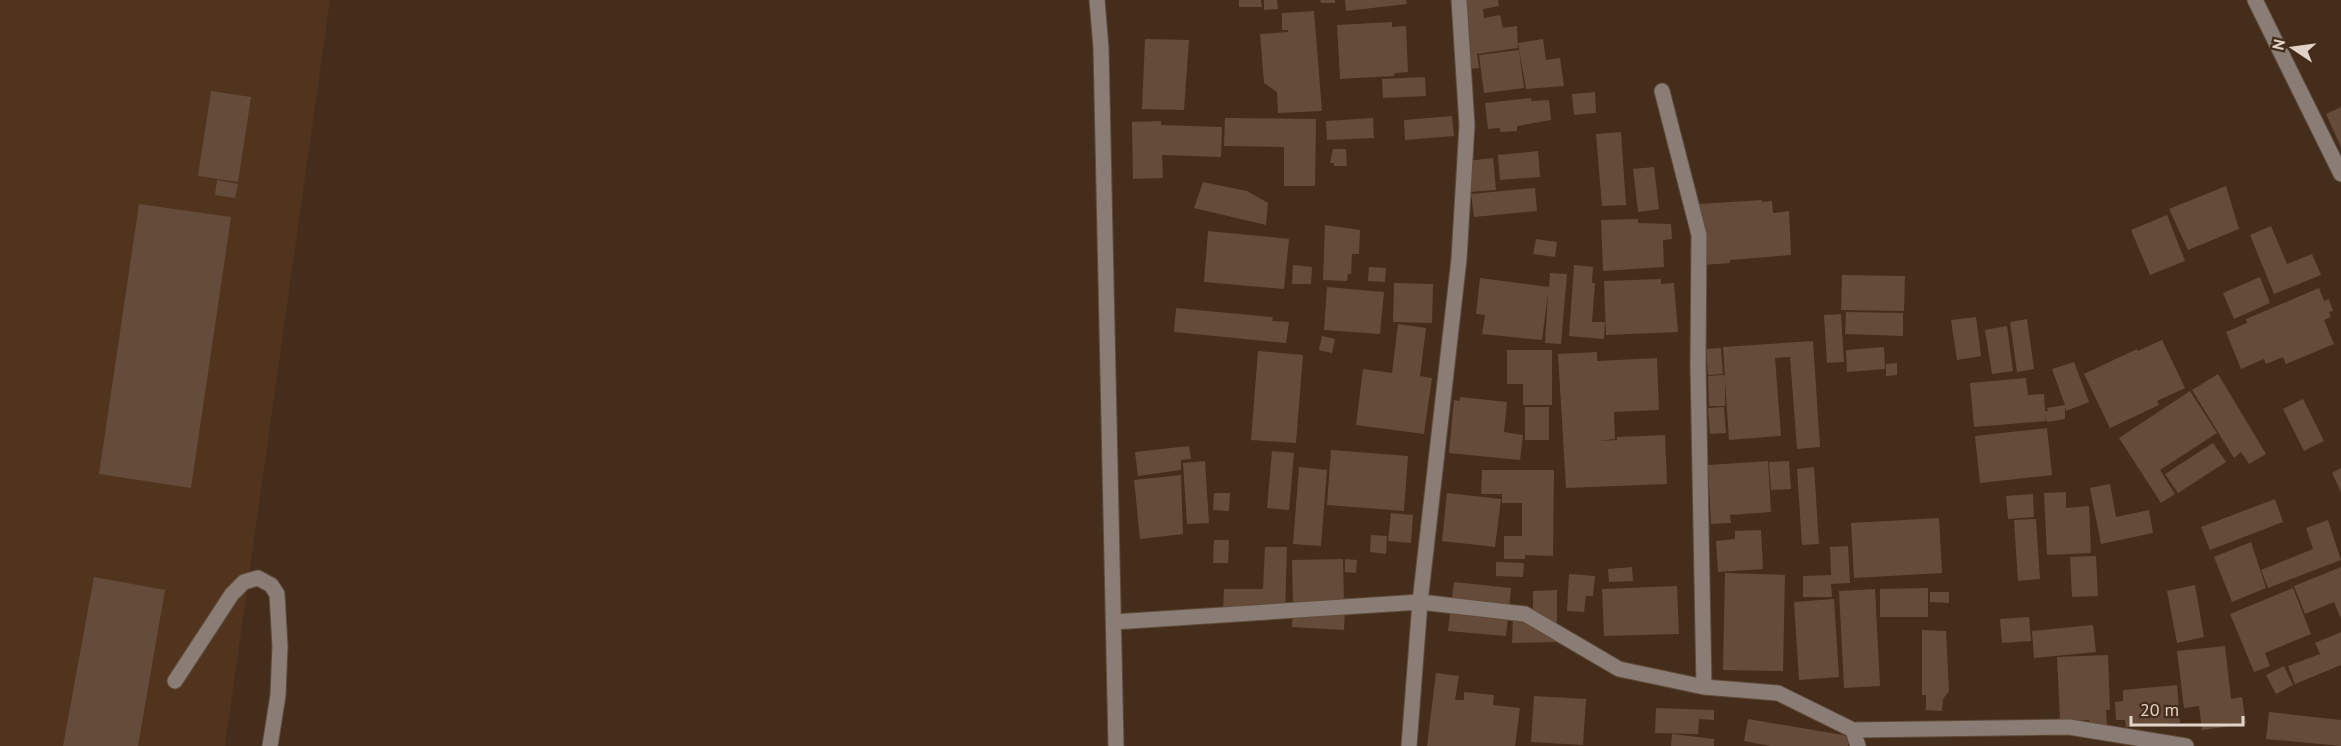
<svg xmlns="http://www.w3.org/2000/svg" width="2341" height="746" viewBox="0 0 2341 746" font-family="'PT Sans',sans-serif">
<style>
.built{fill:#51341e}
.building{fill:#654c3a}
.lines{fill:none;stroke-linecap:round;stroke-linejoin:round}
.minor-casing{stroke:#604b3a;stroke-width:17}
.minor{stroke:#8a7d75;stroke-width:15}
</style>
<rect width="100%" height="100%" fill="#442d1b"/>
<path class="built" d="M0,0H330L225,746H0Z"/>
<path class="building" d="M1239,0H1261L1262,7H1239Z
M1264,0H1277L1278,9L1264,10Z
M1320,0H1335V3H1321Z
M1345,0H1406L1407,4L1346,11Z
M1457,0H1498L1499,6L1483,9L1484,18L1500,15L1503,28L1517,26L1518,48L1477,54L1479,68L1469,69Z
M1314,11L1322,111L1278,113L1277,92L1264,83L1260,34L1288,32V30H1282V13Z
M1392,22V27L1406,26L1408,72L1395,73L1394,76L1340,79L1337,25Z
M1145,39L1189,40L1184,110L1142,109Z
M1543,39L1546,60L1560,58L1564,86L1526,89L1518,43Z
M1519,50L1524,88L1484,93L1479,55Z
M1425,77L1426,96L1383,98L1382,79Z
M211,91L251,97L238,182L198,176Z
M1595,92L1596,113L1574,115L1572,94Z
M1531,98V101L1549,100L1551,120L1517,126V131L1500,132V128L1488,129L1485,103Z
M2341,107V147L2326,114Z
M1452,116L1454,136L1405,140L1404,120Z
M1225,118L1316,119L1315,186H1284V147L1224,146Z
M1373,118L1374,138L1327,140L1326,121Z
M1161,121V125L1222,127L1221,157L1162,155L1163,178L1133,179L1132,122Z
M1621,132L1626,205L1602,206L1596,134Z
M1333,149H1346L1347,166H1334V163H1330Z
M1538,151L1540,177L1500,180L1498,155Z
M1493,158L1496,190L1469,192L1467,161Z
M1654,167L1659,209L1638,212L1633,169Z
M217,180L238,184L235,198L215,195Z
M1203,182L1247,191L1268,203L1266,225L1194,208Z
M2226,186L2239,229L2188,250L2169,209Z
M1535,188L1537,211L1474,217L1471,194Z
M1762,200V202L1772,201L1773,213L1789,211L1791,255L1730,260V263L1702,265L1698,204Z
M139,204L231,217L191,488L99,474Z
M2167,215L2185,261L2150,275L2131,230Z
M1638,219V223L1671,224L1672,239L1663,240L1664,267L1603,271L1601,220Z
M1325,225L1360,230L1359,254H1352L1351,274H1348L1347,281L1323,280Z
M2271,226L2287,264L2312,254L2321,275L2274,294L2250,235Z
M1208,231L1289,239L1284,289L1204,282Z
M1536,239L1557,242L1555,257L1533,254Z
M1293,265L1312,267L1311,284H1292Z
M1574,265L1593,267L1592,283H1595L1592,322H1605L1604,339L1569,336Z
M1369,267L1386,268L1385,282L1368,281Z
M1550,273L1567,274L1561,344L1545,343L1548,293L1542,340L1482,334L1485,315L1476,314L1480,278L1549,287Z
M1842,275L1905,276L1904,311L1841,310Z
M2260,277L2270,303L2234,319L2223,293Z
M1661,279V284L1674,283L1678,332L1606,335L1604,281Z
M1394,283L1433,284L1432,323L1393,322Z
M1327,287L1384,292L1380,334L1324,330Z
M2319,288L2324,301L2329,299L2333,311L2329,312L2331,317L2324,320L2334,344L2286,364L2283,357L2266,364L2264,359L2241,369L2226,332L2247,323L2246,319Z
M1176,308L1273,317L1272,321L1289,322L1286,343L1174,332Z
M1846,312L1903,313V336L1845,334Z
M1841,314L1844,362L1827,363L1824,315Z
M1976,317L1981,356L1957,360L1951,320Z
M2027,319L2034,369L2017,372L2010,322Z
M1398,324L1426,328L1420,376L1432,378L1424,434L1356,425L1363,369L1392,373Z
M2007,326L2013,371L1992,374L1985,330Z
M1322,336L1335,339L1332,353L1319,350Z
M2162,340L2185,388L2157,401L2159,405L2110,428L2084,374L2137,349L2138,351Z
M1813,341L1820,447L1797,449L1790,357L1775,358L1781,436L1729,440L1725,381V406H1709L1708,376L1724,375L1725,378L1723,347Z
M1884,347L1885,369L1847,372L1846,350Z
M1721,348L1723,374L1708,375L1706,349Z
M1507,350H1552V405H1523V384H1507Z
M1258,351L1303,355L1296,443L1251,440Z
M1597,352V361L1657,358L1659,410L1614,412L1615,439L1598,441L1617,440V437L1665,435L1667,484L1566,488L1558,354Z
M2074,362L2089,402L2066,411L2065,407V419L2047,422L2045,415L2046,421L1974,427L1970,383L2026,378L2028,395L2044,394L2045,411H2048L2047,408L2065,405L2052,369Z
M1897,363V375L1886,376V364Z
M2218,374L2266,454L2249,464L2241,452L2234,458L2192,390Z
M2190,391L2217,433L2160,470L2175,494L2161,503L2119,438Z
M1460,397L1507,402L1504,432L1523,435L1520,460L1449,453L1454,400L1460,401Z
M2303,399L2324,441L2304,451L2283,409Z
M1525,407H1549V440H1525Z
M1724,407L1726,433L1710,434L1708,408Z
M2047,428L2052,475L1980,483L1975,436Z
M2213,443L2226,462L2178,493L2165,474Z
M1189,446L1191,459L1181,460V470L1138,476L1135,452Z
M1331,450L1408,456L1404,511L1327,505Z
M1272,451L1294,453L1289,510L1267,508Z
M1205,461L1209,523L1187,524L1183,463Z
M1768,461L1771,512L1730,515L1731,523L1711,524L1708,465Z
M1789,461L1791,489L1771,490L1769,462Z
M1299,467L1327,470L1321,546L1293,544Z
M1814,467L1819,544L1802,545L1797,469Z
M2341,468V492L2332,473Z
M1482,470H1554L1553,556L1525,555V559H1504V536H1522V503H1502V494H1481Z
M1181,475L1183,534L1140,539L1134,480Z
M2110,484L2116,517L2149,510L2153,533L2101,544L2090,488Z
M2066,492V508L2089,506L2091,553L2047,555L2044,493Z
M1214,493H1230L1229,511L1213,510Z
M1447,493L1501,499L1495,547L1442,541Z
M2033,494L2034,517L2008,519L2006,496Z
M2275,499L2283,522L2210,550L2201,527Z
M1391,513L1413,515L1411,543L1388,541Z
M1939,518L1942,573L1854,578L1851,523Z
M2036,519L2040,579L2018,581L2014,520Z
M2328,520L2341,560L2268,588L2261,570L2313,549L2306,528Z
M1761,530L1763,569L1718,572L1716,541L1735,539V531Z
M1371,535L1387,536L1386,554L1370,552Z
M1214,540H1229L1228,563H1213Z
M2251,542L2266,588L2232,602L2214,557Z
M1848,546L1850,583L1831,584L1832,597H1803V576L1831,575L1830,547Z
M1265,547H1287L1285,614L1223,612L1224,589H1263Z
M2096,556L2098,596L2072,597L2070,557Z
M1343,559L1344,605L1293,606L1292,560Z
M1345,559L1357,560L1356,573L1345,572Z
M1496,562L1524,563L1523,577L1496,576Z
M1632,567L1633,581L1609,582L1608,569Z
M2341,567V619L2334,602L2305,614L2294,586Z
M1725,573L1785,575L1783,671L1723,670Z
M1569,574L1595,576L1593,596H1586L1584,612L1567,611Z
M94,577L165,590L138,746H63Z
M1454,582L1511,588L1506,636L1448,631Z
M2195,585L2204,637L2177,643L2167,591Z
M1677,586L1679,634L1604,636L1602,589Z
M1928,588V617H1880V589Z
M2293,588L2311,634L2265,653L2270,666L2254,672L2230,614Z
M1875,589L1880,686L1844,688L1839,591Z
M1557,590V642L1512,643L1513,617L1533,616V591Z
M1930,592H1949V603L1930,602Z
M1834,599L1839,677L1799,680L1794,602Z
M1345,609L1344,630L1292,627L1293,610Z
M2029,617L2031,641L2002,643L2000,619Z
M2093,625L2096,652L2034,658L2032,631Z
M1922,630L1946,631L1949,691L1943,699L1942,711L1926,710V695H1922Z
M2341,632V665L2295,684L2288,666L2320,654L2315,643Z
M2225,646L2231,699L2242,697L2246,724L2202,730L2199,706L2184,708L2177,651Z
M2108,655L2110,710H2106L2107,727L2089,728V720L2060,721L2057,657Z
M2284,666L2293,685L2276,694L2266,675Z
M1436,673L1459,676L1455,700H1464V692L1494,695L1493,705L1520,708L1515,746H1427Z
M2177,685L2180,723L2126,727L2125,720H2116L2115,702L2123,701V690Z
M1534,696L1586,699L1583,745L1531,742Z
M1656,708L1714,710V720L1699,719L1698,734L1655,733Z
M2269,712L2341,720V746L2266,739Z
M1748,719L1843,735L1849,738L1848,746H1771L1744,741Z
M1672,734L1714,739V746H1671Z"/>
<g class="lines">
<g class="minor-casing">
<path id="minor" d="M1097,0L1101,48L1116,746
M2255,0L2341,174
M1662,91L1699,235L1698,365L1704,687
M1114,622L1420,602L1525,614L1619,669L1704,687L1778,693L1853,730L2069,727L2186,746
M175,681L232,594L244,582L258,578L271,585L277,594L280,646L278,695L270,746
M1853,730L1858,746
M1409,746L1420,602L1459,259L1467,125L1459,0"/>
</g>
<use href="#minor" class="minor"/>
</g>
<g transform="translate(2293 48) rotate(283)" stroke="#442d1b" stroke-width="4.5" paint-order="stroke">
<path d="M0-4.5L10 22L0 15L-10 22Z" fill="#e2d3c8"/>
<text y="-9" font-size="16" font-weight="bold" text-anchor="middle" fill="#e2d3c8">N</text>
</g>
<path d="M2131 716v9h112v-9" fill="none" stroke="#e2d3c8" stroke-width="3"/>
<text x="2140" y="716" font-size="18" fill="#e2d3c8" stroke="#442d1b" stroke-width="4.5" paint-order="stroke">20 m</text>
</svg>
